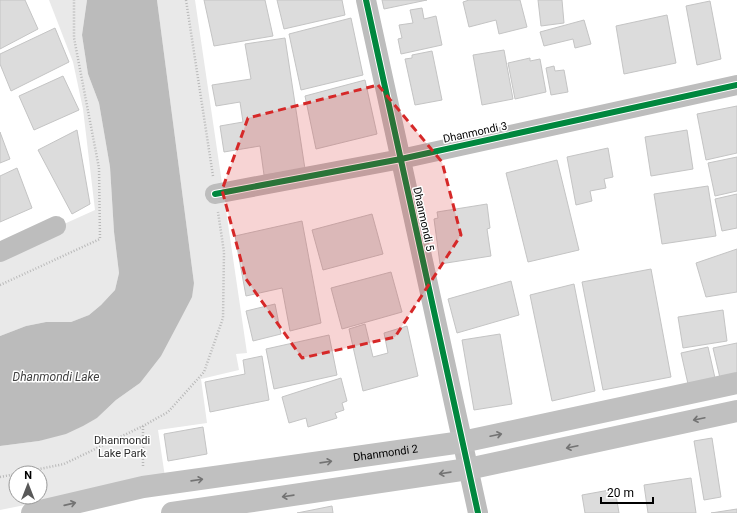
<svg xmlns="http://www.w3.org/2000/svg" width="737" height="513" viewBox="0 0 737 513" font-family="Roboto,sans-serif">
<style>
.green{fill:#e9e9e9;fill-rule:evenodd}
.water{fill:#bbb}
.building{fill:#dcdcdc;stroke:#c4c4c4}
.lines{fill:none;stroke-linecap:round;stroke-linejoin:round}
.path{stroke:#b8b8b8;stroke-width:2.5;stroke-dasharray:1 2;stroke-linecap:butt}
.minor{stroke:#bdbdbd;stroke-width:20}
.secondary{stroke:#c0c0c0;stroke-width:22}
.cycleway-casing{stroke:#fff;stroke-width:8}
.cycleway{stroke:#00873e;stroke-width:6}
.oneway{stroke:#737373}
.marked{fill:#d62828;fill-opacity:0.2;stroke:#d62828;stroke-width:3;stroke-dasharray:8 5;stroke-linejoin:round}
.labels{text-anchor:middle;stroke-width:3;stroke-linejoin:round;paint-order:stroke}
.street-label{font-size:11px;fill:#000;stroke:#fff}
.park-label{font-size:11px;fill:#2e2e2e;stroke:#fff}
.water-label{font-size:12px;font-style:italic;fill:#3f3f3f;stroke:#fff}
</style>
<rect width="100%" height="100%" fill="#fff"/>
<path class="green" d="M49,0H87L82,35L88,74L99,103L110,167L114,232L119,273L115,290L101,305L89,315L71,322H46L26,326L0,336V253L95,210L83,109L73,62Z
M157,0H195L247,353L236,354L239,370L201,379L207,423L158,430L165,477L0,510V446L39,441L97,418L116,400L140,383L194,283ZM16,473H40V497H16Z"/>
<path class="water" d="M87,0H157L194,283L192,297L180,320L161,356L140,383L116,400L97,418L83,426L66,434L39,441L0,446V336L26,326L46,322H71L89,315L101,305L115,290L119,273L114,232L110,167L99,103L88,74L82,35Z"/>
<path class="building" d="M0,0H25L38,29L0,49Z
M204,0H265L273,36L214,46Z
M277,0H342L345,15L284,29Z
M382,0H427L384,9Z
M469,0H520L527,27L499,34L496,20L469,27L463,2Z
M538,0H562L564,23L541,26Z
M710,1L721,59L697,65L686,6Z
M422,8L424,19L436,16L442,45L401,54L398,39L402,38L399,25L413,23L410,10Z
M667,15L676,63L624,74L616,26Z
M351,18L363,75L301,90L289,34Z
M584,20L591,44L575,48L573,39L544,46L540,32Z
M55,28L69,62L11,91L0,64V54Z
M285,38L305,169L264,175L260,146L224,152L220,126L243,122L240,102L216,106L212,85L251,79L245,44Z
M504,50L513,99L482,105L473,55Z
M432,51L442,100L415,105L405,59L412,58V55Z
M530,58V61L540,59L546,92L515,99L508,63Z
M554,66L555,71L564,70L568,92L551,95L546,68Z
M63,76L79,110L34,130L19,96Z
M365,80L377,134L316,149L305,96Z
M737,106V153L706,160L697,114Z
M77,130L90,204L72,214L38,150Z
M687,130L693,169L651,176L645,137Z
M0,132L10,159L0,163Z
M608,148L613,177L604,179L606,188L590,191L592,201L576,205L567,157Z
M737,157V191L715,196L708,163Z
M557,160L579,250L528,262L506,173Z
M17,168L32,208L0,222V176Z
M708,186L716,236L662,244L654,194Z
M737,194V228L722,231L715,199Z
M487,204L490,228L487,229L491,256L440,264L434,219L438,218L437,212Z
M372,214L383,254L323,270L312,230Z
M302,221L321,323L290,331L282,288L246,296L235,236Z
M737,249V292L706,297L696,263Z
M651,269L671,377L603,390L582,282Z
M391,272L402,312L342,329L331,288Z
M511,281L519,315L457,333L448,299Z
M574,284L595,391L552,401L530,295Z
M275,304L281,334L253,341L246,311Z
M723,310L727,341L683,348L678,317Z
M365,324L373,357L388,353L384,333L407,326L418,376L363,391L349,329Z
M500,334L512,404L474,410L462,340Z
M329,335L337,375L274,389L266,349Z
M737,343V374L720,378L713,348Z
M708,347L715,378L688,384L681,353Z
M262,356L269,400L210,412L205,382L245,374L243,360Z
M341,378L347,401L342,403L344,410L335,413L337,418L308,427L306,418L289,423L282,397Z
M203,427L207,454L168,461L164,434Z
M712,438L721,497L704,500L694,441Z
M691,478L696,513H648L644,485Z
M615,489L619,513H585L582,495Z
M332,506L333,513H297Z
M737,509V513H711Z"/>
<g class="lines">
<path class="path" d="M186,0L213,176
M0,285L100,239L99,168L74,38V0
M143,426V468
M20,473L64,464L143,426L168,412L204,372L223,318L224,252L218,212
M0,477L16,474"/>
<path class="minor" d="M366,0L478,513
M215,194L401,159L737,85
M0,252L56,226"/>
<g class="secondary">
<path id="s1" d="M32,513L143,487L462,442L737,383"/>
<path d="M172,513L468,469L737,411"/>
</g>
<g class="cycleway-casing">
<path id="cycleway" d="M366,0L478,513
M215,194L401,159L737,85"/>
</g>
<use href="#cycleway" class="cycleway"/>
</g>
<defs><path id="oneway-shaft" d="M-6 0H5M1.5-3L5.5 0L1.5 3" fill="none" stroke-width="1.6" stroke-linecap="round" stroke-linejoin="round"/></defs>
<g class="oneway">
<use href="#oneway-shaft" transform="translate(699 419) rotate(168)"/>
<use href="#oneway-shaft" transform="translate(496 435) rotate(-12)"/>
<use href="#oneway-shaft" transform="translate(572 447) rotate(168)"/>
<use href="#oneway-shaft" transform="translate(326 462) rotate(-8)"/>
<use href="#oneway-shaft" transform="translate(445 473) rotate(172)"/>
<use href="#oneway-shaft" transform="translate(197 480) rotate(-8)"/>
<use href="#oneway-shaft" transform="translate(288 496) rotate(172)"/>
<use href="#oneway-shaft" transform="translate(70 504) rotate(-13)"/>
</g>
<path class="marked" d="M378,85L442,162L461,235L395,337L302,358L246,279L222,190L248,118Z"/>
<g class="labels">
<g class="street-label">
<text transform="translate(475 132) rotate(-12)" y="4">Dhanmondi 3</text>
<text transform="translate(424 219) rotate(78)" y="4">Dhanmondi 5</text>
<text dy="4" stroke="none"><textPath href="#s1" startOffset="359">Dhanmondi 2</textPath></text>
</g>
<g class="park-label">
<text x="122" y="444">Dhanmondi<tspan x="122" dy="13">Lake Park</tspan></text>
</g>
<g class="water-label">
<text x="56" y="381">Dhanmondi Lake</text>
</g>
</g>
<g transform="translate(28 485)"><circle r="19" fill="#ffffff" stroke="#999999"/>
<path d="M0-3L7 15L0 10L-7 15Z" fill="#595959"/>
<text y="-6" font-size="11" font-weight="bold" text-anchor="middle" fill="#000000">N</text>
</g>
<path d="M601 497v6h52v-6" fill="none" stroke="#000000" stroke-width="2"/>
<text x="607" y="497" font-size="12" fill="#000000" stroke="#ffffff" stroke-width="3" paint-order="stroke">20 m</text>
</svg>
